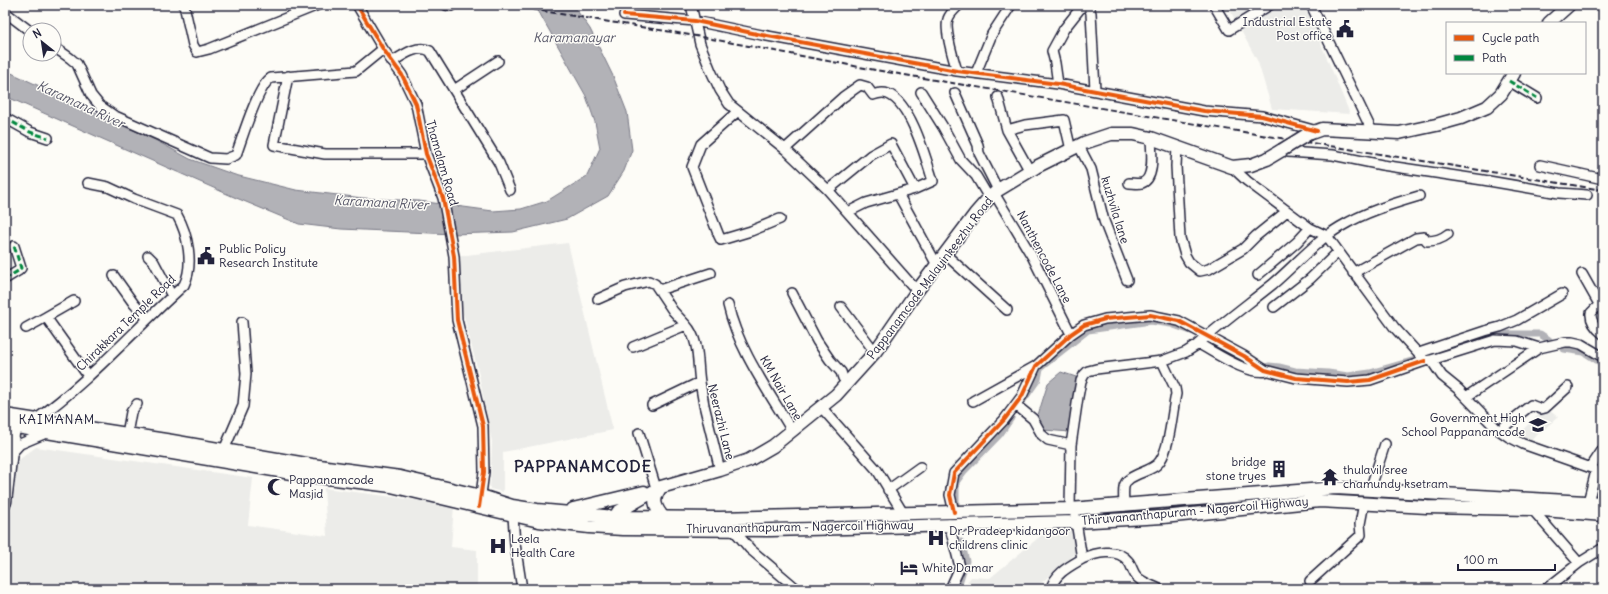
<svg xmlns="http://www.w3.org/2000/svg" width="1608" height="594" viewBox="0 0 1608 594" font-family="Delius,sans-serif">
<style>
.built{fill:#ecece9}
.water{fill:#b2b2b7;stroke:#787885}
.lines{fill:none;stroke-linecap:round;stroke-linejoin:round}
.canal{stroke:#b2b2b7;stroke-width:7}
.minor-casing{stroke:#22223b;stroke-width:12}
.major-casing{stroke:#22223b;stroke-width:15}
.minor{stroke:#fdfcf7;stroke-width:9}
.major{stroke:#fdfcf7;stroke-width:12}
.rail{stroke:#22223b;stroke-width:2;stroke-dasharray:6 3;stroke-linecap:butt}
.major-bridge-casing{stroke:#22223b;stroke-width:15;stroke-linecap:butt}
.major-bridge{stroke:#fdfcf7;stroke-width:12}
.quiet{stroke:#00873e;stroke-width:3;stroke-dasharray:6 3;stroke-linecap:butt}
.cycleway-casing{stroke:#fdfcf7;stroke-width:6}
.cycleway{stroke:#e8590c;stroke-width:4}
.labels{text-anchor:middle;stroke-width:3;stroke-linejoin:round;paint-order:stroke}
.poi-label{font-size:12px;fill:#22223b;stroke:#fdfcf7;text-anchor:start}
.street-label{font-size:12px;fill:#22223b;stroke:#fdfcf7}
.water-label{font-size:13px;font-style:italic;fill:#545466;stroke:#fdfcf7}
.neighbourhood-label{font-size:13px;letter-spacing:1px;fill:#22223b;stroke:#fdfcf7}
.district-label{font-size:16px;font-weight:bold;letter-spacing:1px;fill:#22223b;stroke:#fdfcf7}
</style>
<rect width="100%" height="100%" fill="#fdfcf7"/>
<filter id="ink" filterUnits="userSpaceOnUse"><feTurbulence type="fractalNoise" baseFrequency=".025" numOctaves="2"/><feDisplacementMap in="SourceGraphic" scale="8" xChannelSelector="R" yChannelSelector="G"/><feConvolveMatrix kernelMatrix="1 2 1 2 8 2 1 2 1" color-interpolation-filters="sRGB"/></filter>
<g filter="url(#ink)">
<path class="built" d="M1227,5H1305L1350,114L1272,109L1258,62Z
M568,243L613,430L503,452V492L490,489L492,442L479,375L462,309L458,256Z
M1546,408L1558,417L1529,442L1519,433Z
M36,447L253,478L248,525L327,536L324,488L454,505L451,547L477,550V589H6L11,505L16,462Z
M1074,527L1076,553L1034,589H962L971,577L990,578L1049,529Z"/>
<path class="water" d="M535,5H573L590,29L613,76L627,112L632,150L624,171L608,196L567,219L513,232L453,234L341,229L299,224L234,197L5,96V70L155,140L190,159L235,175L296,190L363,198L419,201L493,211L521,209L547,201L587,176L600,148L595,122L586,96Z
M1061,372L1076,377L1071,432L1043,430L1038,415L1048,383Z"/>
<g class="lines">
<path class="canal" d="M1490,338L1503,334H1540L1549,340
M1207,343L1238,361
M1564,349L1584,352L1603,364
M1431,355L1450,350
M1269,366L1279,367L1295,371L1328,373L1348,376L1370,373L1415,360
M1024,399L1038,379L1040,368L1088,330L1151,321L1171,324L1191,331
M956,509V482L964,471L1000,434L1011,418
M957,589L966,561L961,542"/>
<g class="minor-casing">
<path id="minor" d="M184,5L193,45L197,52L209,49L318,5
M357,5L383,49L402,75L416,104L426,154L443,198L454,256L457,320L483,426L484,472L480,502
M446,5L452,6
M691,5L700,44L711,71L720,90L729,104L785,149L828,190L917,291
M1088,5L1091,13L1095,90
M1214,5L1229,30L1270,5
M1311,5L1372,131
M5,12L30,31
M624,15L695,21L762,35L957,71L1058,84L1204,111L1262,116L1317,131
M54,47L70,58L77,64L91,95L100,106L113,115L210,158L226,159L236,155C242,139 258,85 271,78L356,71L383,49
M392,62C403,55 418,44 430,51L499,163L510,190
M957,71C954,60 944,30 948,19C950,13 955,9 959,5
M976,73L992,34L1011,5
M288,76L274,145L325,154H426
M1509,81L1537,98
M1058,84L1055,63L1052,51L1064,29L1083,5
M454,90L498,61
M921,92L943,127L961,160L976,176L989,198
M955,93L978,145L979,153L998,190
M998,97L1007,130L1027,166
M738,111L701,144L692,167L719,236L721,240L751,231L780,219
M5,118L30,132L48,138
M1007,130L1025,125L1064,120L1071,150
M1079,146L1091,169L1104,221L1127,280
M1177,147L1176,166L1180,238L1185,255L1189,262L1200,271L1209,269L1243,249L1256,236L1287,211
M785,149L843,97L860,85L867,87L873,95C878,93 883,92 888,94C911,103 926,159 933,181L915,189L866,203L848,212
M1281,150L1288,152L1333,155L1382,165L1483,180L1559,193L1587,195
M1540,165L1603,179
M1232,167L1247,181L1310,228L1327,236L1394,327L1425,361L1431,360L1442,376L1458,389L1496,428L1509,437L1523,444L1594,469L1595,475L1588,502
M1129,183C1133,183 1139,184 1142,183C1156,178 1151,149 1151,138
M828,190L871,155L891,144L915,189
M994,193L1033,258L1071,334
M898,194L937,265
M945,254L1007,310
M148,256L154,262L172,296
M1353,273L1416,238L1424,237L1427,241C1435,241 1442,239 1448,234
M1582,274L1599,304
M1258,275L1297,242L1310,228
M114,276L134,304L148,319
M5,279L18,271L21,268L14,246
M659,290L711,273
M792,293L817,341L830,360L841,372L843,378L848,382
M598,299L625,287L649,281L655,284L673,311L686,325
M74,301L46,317L88,376
M1603,301L1591,313C1590,322 1597,329 1603,334
M728,305C738,349 769,392 792,431
M841,307L875,352
M1274,307L1310,279L1338,252
M26,328L46,317
M1199,344C1216,353 1247,375 1267,371
M633,347L686,325C700,340 697,364 700,382
M1419,353L1485,331L1500,327L1517,320L1562,294
M1431,360L1495,340L1517,341L1539,348L1565,342H1572L1581,344L1603,357
M1466,397L1539,348
M973,401L1036,366
M652,405L700,382L704,405L720,470
M1016,405L1033,419L1042,435L1048,440L1071,445
M821,407L877,470L903,513
M35,420C90,381 134,330 184,285C194,265 188,234 177,215L134,199L108,187L88,183
M1500,430L1531,405L1541,409L1545,408L1568,387
M639,433L656,488
M127,434L131,412L137,404
M5,442L10,455L20,444L46,433
M224,450L243,406L246,374L242,322
M1591,467L1603,449
M888,490L920,467
M1370,490L1385,444
M1124,506C1124,500 1123,493 1124,487C1126,473 1153,473 1160,461C1170,447 1172,412 1176,394L1175,388L1162,361
M1070,509L1071,445L1078,397L1081,381L1084,375L1088,371L1096,369L1162,361L1186,352L1197,345C1221,324 1248,304 1273,284C1295,265 1315,242 1340,227C1365,212 1392,204 1419,196
M1074,509L1082,559C1095,553 1117,547 1128,561C1132,565 1132,572 1137,577C1143,583 1151,585 1159,589
M1532,509L1579,563
M954,512L950,495L954,473L1004,420L1022,396L1036,366L1071,334L1084,325L1105,319L1150,315L1179,321L1244,356L1265,370L1296,378L1348,382L1370,380L1425,361
M513,516L515,544L522,589
M949,524L960,567L950,589
M733,529L750,549L797,589
M1310,581L1361,535L1360,524L1364,503
M1051,589C1054,574 1070,566 1082,559
M1546,589L1579,563L1603,548"/>
</g>
<g class="major-casing">
<path id="major" d="M1549,23L1569,5
M1308,134L1322,129L1399,133L1436,125L1461,118L1487,107L1501,94L1514,73
M5,415L172,441L312,465L400,477L481,496L512,506L537,510L615,517L720,518L1070,509L1336,488L1603,503
M5,425L303,475L391,486L539,521L589,527L623,529L771,530L1075,522L1163,517L1320,501L1427,507L1532,509L1603,515
M661,487C652,499 654,507 664,518
M5,502L14,426
M573,509L644,492
M614,520L618,512L661,487L720,470L749,460L773,446L836,395L875,352L917,291L975,214L989,198L998,190L1036,167L1084,143L1111,134H1133L1151,138L1232,167L1251,165L1267,159L1282,150"/>
</g>
<use href="#minor" class="minor"/>
<use href="#major" class="major"/>
<path class="rail" d="M506,5L696,36L870,69L1237,131L1603,190"/>
<g class="major-bridge-casing">
<path id="major-bridge" d="M1282,150L1308,134"/>
</g>
<use href="#major-bridge" class="major-bridge"/>
<path class="quiet" d="M1509,81L1537,98
M5,118L30,132L48,138
M5,279L18,271L21,268L14,246"/>
<g class="cycleway-casing">
<path id="cycleway" d="M357,5L383,49L402,75L416,104L426,154L443,198L454,256L457,320L483,426L484,472L479,507
M624,15L695,21L762,35L957,71L1058,84L1204,111L1262,116L1317,131
M954,512L950,495L954,473L1004,420L1022,396L1036,366L1071,334L1084,325L1105,319L1150,315L1179,321L1244,356L1265,370L1296,378L1348,382L1370,380L1425,361"/>
</g>
<use href="#cycleway" class="cycleway"/>
</g>
</g>
<defs>
<g id="civic-bare" transform="scale(1.38)"><path d="M-.6-6.5H3V-4.5H.6V-3L4-1V1h2V6H-6V1h2V-1L-.6-3ZM-1.2 2.5V6h2.4V2.5Z" fill="#22223b" stroke="#fdfcf7" stroke-width="2.5" paint-order="stroke"/></g>
<g id="school-bare" transform="scale(1.38)"><path d="M0-5L7-2L0 1L-7-2ZM-4 1L0 2.5L4 1V4Q0 6-4 4Z" fill="#22223b" stroke="#fdfcf7" stroke-width="2.5" paint-order="stroke"/></g>
<g id="building-bare" transform="scale(1.38)"><path d="M-4-6H4V6H1V3H-1V6H-4ZM-2.5-4.3h1.7v1.8h-1.7ZM.8-4.3h1.7v1.8H.8ZM-2.5-1h1.7V.8h-1.7ZM.8-1h1.7V.8H.8Z" fill="#22223b" stroke="#fdfcf7" stroke-width="2.5" paint-order="stroke"/></g>
<g id="temple-bare" transform="scale(1.38)"><path d="M0-6L5-2H3V0L6.5 2.5H4V6H1.5V3h-3V6H-4V2.5H-6.5L-3 0V-2H-5Z" fill="#22223b" stroke="#fdfcf7" stroke-width="2.5" paint-order="stroke"/></g>
<g id="mosque-bare" transform="scale(1.38)"><path d="M3.5-4.9A6 6 0 1 0 3.5 4.9A5 5 0 1 1 3.5-4.9Z" fill="#22223b" stroke="#fdfcf7" stroke-width="2.5" paint-order="stroke"/></g>
<g id="hospital-bare" transform="scale(1.38)"><path d="M-5-5h3v3.5h4V-5h3V5h-3V1.5h-4V5h-3Z" fill="#22223b" stroke="#fdfcf7" stroke-width="2.5" paint-order="stroke"/></g>
<g id="hotel-bare" transform="scale(1.38)"><path d="M-6-4.5h1.5V1H6V5H4.5V3h-9V5H-6ZM-4 0a1.8 1.8 0 1 1 3.6 0ZM.5 0V-2.5h3Q6-2.5 6 0Z" fill="#22223b" stroke="#fdfcf7" stroke-width="2.5" paint-order="stroke"/></g>
</defs>
<g fill-rule="evenodd">
<use href="#civic-bare" x="1345" y="29"/>
<use href="#civic-bare" x="206" y="256"/>
<use href="#school-bare" x="1538" y="425"/>
<use href="#building-bare" x="1279" y="469"/>
<use href="#temple-bare" x="1330" y="477"/>
<use href="#mosque-bare" x="276" y="487"/>
<use href="#hospital-bare" x="936" y="538"/>
<use href="#hospital-bare" x="498" y="546"/>
<use href="#hotel-bare" x="909" y="568"/>
</g>
<g class="labels">
<g class="poi-label">
<text x="1332" y="26" text-anchor="end">Industrial Estate<tspan x="1332" dy="14">Post office</tspan></text>
<text x="219" y="253">Public Policy<tspan x="219" dy="14">Research Institute</tspan></text>
<text x="1525" y="422" text-anchor="end">Government High<tspan x="1525" dy="14">School Pappanamcode</tspan></text>
<text x="1266" y="466" text-anchor="end">bridge<tspan x="1266" dy="14">stone tryes</tspan></text>
<text x="1343" y="474">thulavil sree<tspan x="1343" dy="14">chamundy ksetram</tspan></text>
<text x="289" y="484">Pappanamcode<tspan x="289" dy="14">Masjid</tspan></text>
<text x="949" y="535">Dr. Pradeep kidangoor<tspan x="949" dy="14">childrens clinic</tspan></text>
<text x="511" y="543">Leela<tspan x="511" dy="14">Health Care</tspan></text>
<text x="922" y="572">White Damar</text>
</g>
<g class="street-label">
<text transform="translate(442 163) rotate(74)" y="4">Thamalam Road</text>
<text transform="translate(1115 210) rotate(73)" y="4">kuzhvila lane</text>
<text transform="translate(1044 257) rotate(62)" y="4">Nanthencode Lane</text>
<text transform="translate(930 278) rotate(-53)" y="4">Pappanamcode Malayinkeezhu Road</text>
<text transform="translate(126 323) rotate(-44)" y="4">Chirakkara Temple Road</text>
<text transform="translate(781 388) rotate(60)" y="4">KM Nair Lane</text>
<text transform="translate(721 422) rotate(76)" y="4">Neerazhi Lane</text>
<text transform="translate(1195 511) rotate(-5)" y="4">Thiruvananthapuram - Nagercoil Highway</text>
<text transform="translate(800 527) rotate(-1)" y="4">Thiruvananthapuram - Nagercoil Highway</text>
</g>
<g class="water-label">
<text x="574" y="42">Karamanayar</text>
<text transform="translate(81 104) rotate(25)" y="5">Karamana River</text>
<text transform="translate(381 202) rotate(3)" y="5">Karamana River</text>
</g>
<g class="neighbourhood-label">
<text x="57" y="424">KAIMANAM</text>
</g>
<g class="district-label">
<text x="583" y="472">PAPPANAMCODE</text>
</g>
</g>
<rect width="1608" height="594" fill="none" stroke="#fdfcf7" stroke-width="20"/>
<rect x="10" y="10" width="1588" height="574" fill="none" stroke="#22223b" stroke-width="1.5" filter="url(#ink)"/>
<rect x="1446" y="22" width="140" height="52" fill="#fdfcf7" stroke="#a5a5ac"/>
<rect x="1454" y="35" width="20" height="6" fill="#e8590c" stroke="#a5a5ac"/>
<text x="1482" y="42" font-size="12" fill="#22223b">Cycle path</text>
<rect x="1454" y="55" width="20" height="6" fill="#00873e" stroke="#a5a5ac"/>
<text x="1482" y="62" font-size="12" fill="#22223b">Path</text>
<g transform="translate(42 42) rotate(330)"><circle r="19" fill="#fdfcf7" stroke="#a5a5ac"/>
<path d="M0-3L7 15L0 10L-7 15Z" fill="#22223b"/>
<text y="-6" font-size="11" font-weight="bold" text-anchor="middle" fill="#22223b">N</text>
</g>
<path d="M1458 564v6h97v-6" fill="none" stroke="#22223b" stroke-width="2"/>
<text x="1464" y="564" font-size="12" fill="#22223b" stroke="#fdfcf7" stroke-width="3" paint-order="stroke">100 m</text>
</svg>
